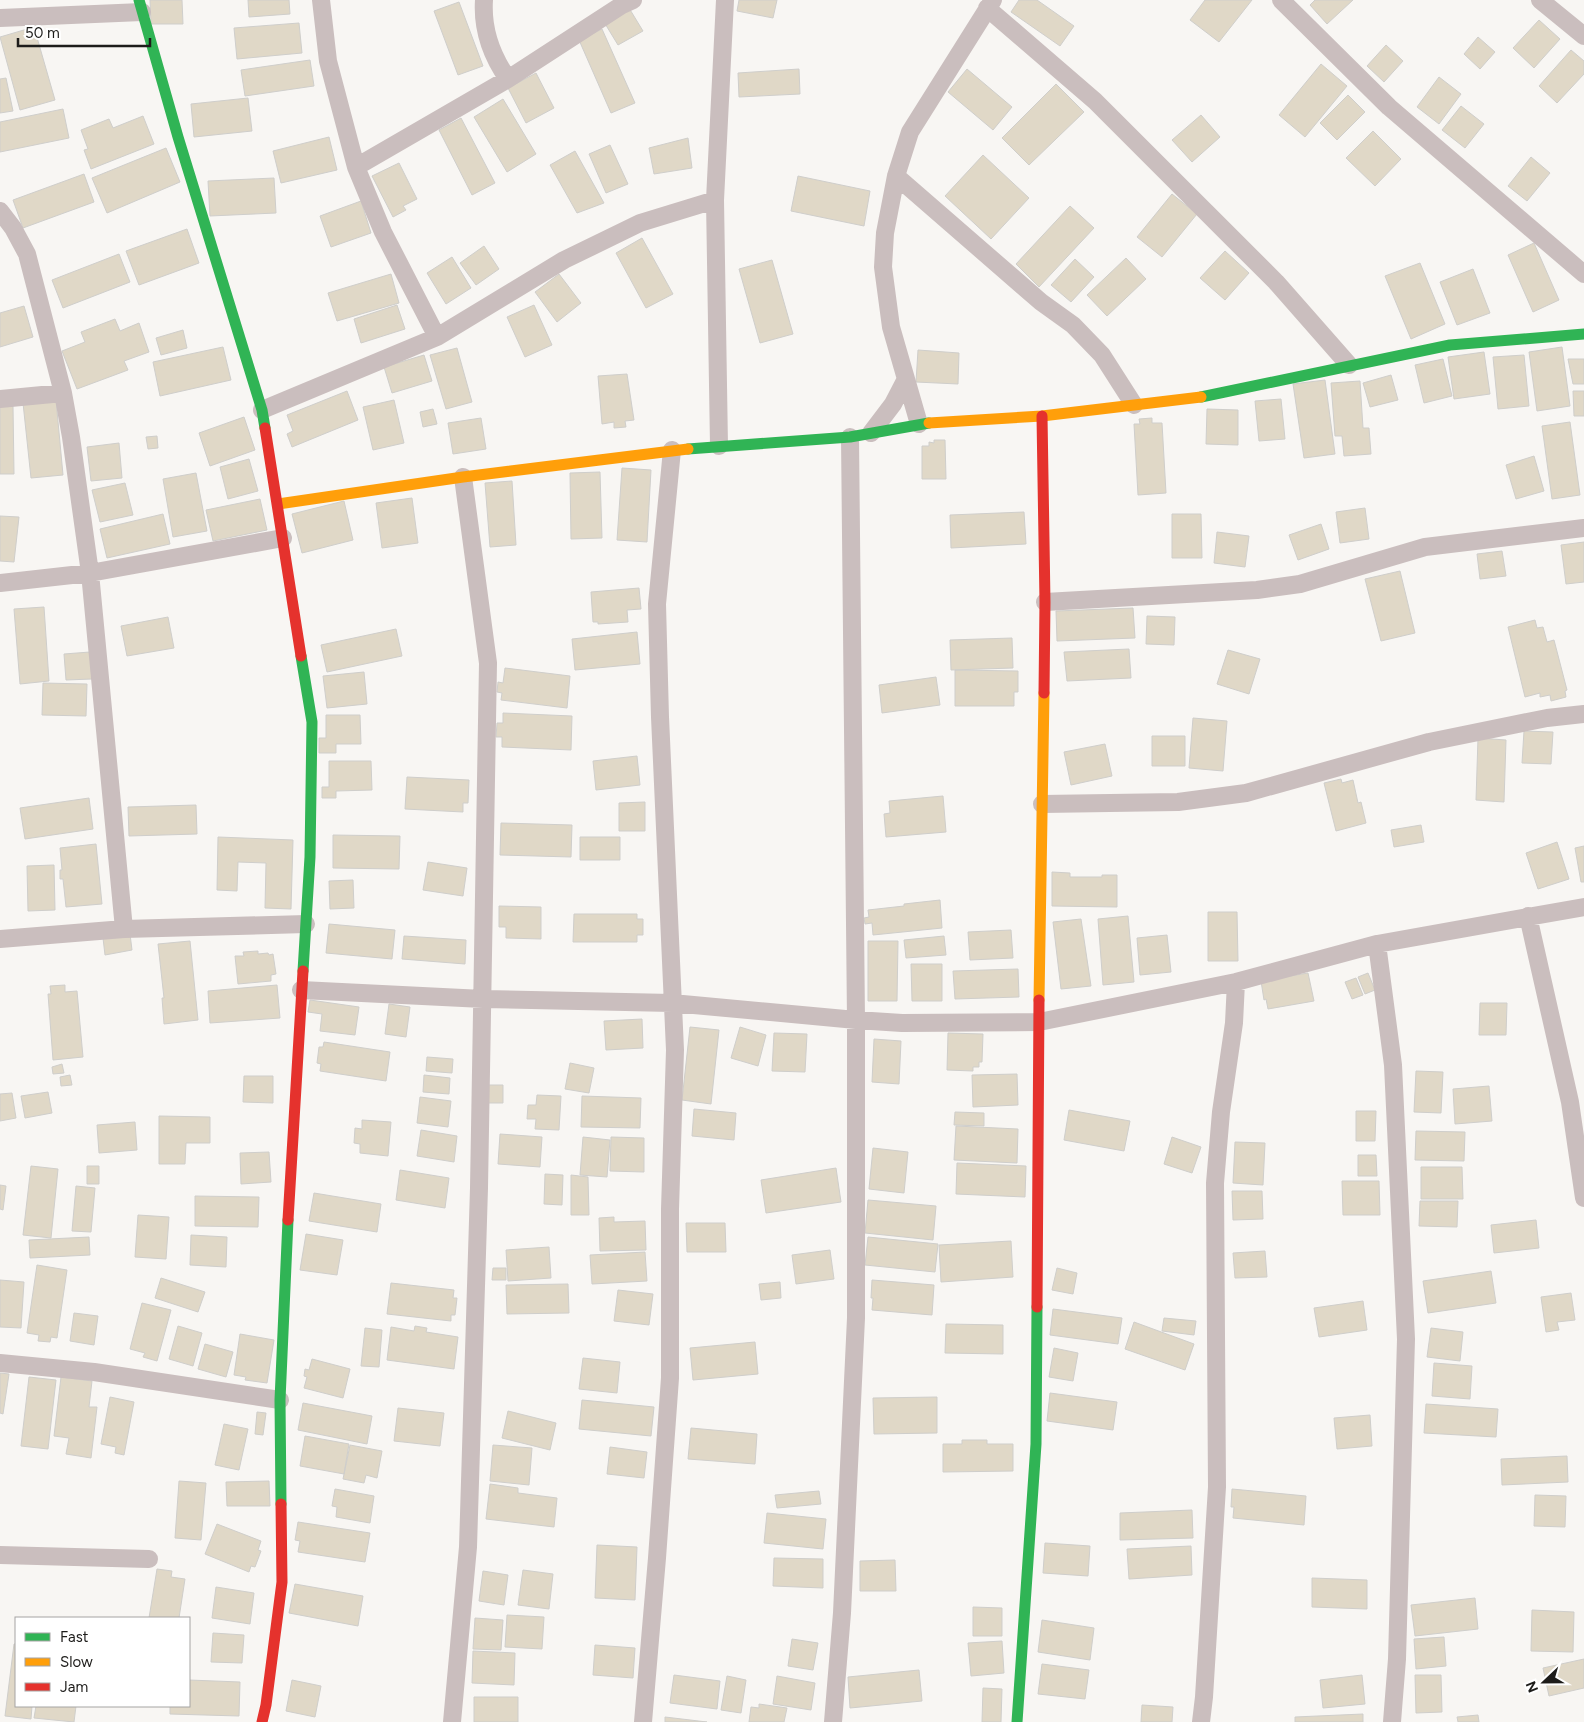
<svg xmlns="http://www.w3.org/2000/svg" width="1584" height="1722" viewBox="0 0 1584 1722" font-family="Figtree,sans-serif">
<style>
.building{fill:#e0d8c7;stroke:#cfcecb}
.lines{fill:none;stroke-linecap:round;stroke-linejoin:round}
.street{stroke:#cabebe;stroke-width:18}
.fast{stroke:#30b455;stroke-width:11}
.slow{stroke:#ff9f0a;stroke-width:11}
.jam{stroke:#e5322d;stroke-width:11}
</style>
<rect width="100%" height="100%" fill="#f8f6f3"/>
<path class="building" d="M150,0H182L183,24H151Z
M248,0H289L290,14L249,17Z
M739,0H777L773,18L737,11Z
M1019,0H1037L1074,26L1060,46L1011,12Z
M1205,0H1252L1219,42L1190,20Z
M1315,0H1353L1327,24L1310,5Z
M459,2L483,66L458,75L434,11Z
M629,8L643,31L618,45L604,22Z
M1539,20L1560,39L1534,68L1513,48Z
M299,23L302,53L237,59L234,28Z
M34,27L55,100L20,110L0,37Z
M602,29L635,103L611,113L579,40Z
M1478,37L1495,52L1480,69L1464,54Z
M1386,45L1403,61L1384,82L1367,66Z
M1571,50L1584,61V74L1557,103L1539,86Z
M310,60L314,86L245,96L241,70Z
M1321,64L1347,86L1305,137L1279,115Z
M799,69L800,94L739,97L738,73Z
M967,69L1012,107L993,130L948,92Z
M536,73L554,108L526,123L508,88Z
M1439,77L1461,94L1439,124L1417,107Z
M6,78L13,111L0,113V79Z
M1056,84L1084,112L1029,165L1002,138Z
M1348,95L1365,112L1337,140L1320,123Z
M248,98L252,131L194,137L191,104Z
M503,99L536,154L507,172L474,117Z
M1461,106L1484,124L1465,148L1442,130Z
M63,109L69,138L0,152V122Z
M1201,115L1220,137L1192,162L1172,140Z
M143,116L154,144L91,169L84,150L88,149L81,130L109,119L113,128Z
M461,118L495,183L472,195L439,130Z
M1373,131L1401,159L1375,186L1346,158Z
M329,137L337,170L281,183L273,151Z
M688,138L692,168L654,174L649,148Z
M610,145L628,184L606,193L589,154Z
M166,148L180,182L107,213L92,178Z
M575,151L604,203L577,213L550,165Z
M983,155L1029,198L991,239L945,196Z
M1531,157L1550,173L1527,201L1508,186Z
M399,163L417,199L403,206L406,210L393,217L372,176Z
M84,174L94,202L23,228L13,200Z
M798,176L870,191L864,226L791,211Z
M274,178L276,213L210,216L208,181Z
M1172,194L1197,214L1162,257L1137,237Z
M361,201L371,233L331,247L320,216Z
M1070,206L1094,228L1039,287L1016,264Z
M187,229L199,263L139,285L126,251Z
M642,238L673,294L646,308L616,253Z
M1534,243L1559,300L1533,312L1508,255Z
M484,246L499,269L476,285L460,263Z
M1225,251L1249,273L1225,300L1200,278Z
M119,254L130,282L63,308L52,280Z
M452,257L471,288L446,304L427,273Z
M1126,258L1146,279L1107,316L1087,295Z
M1075,259L1094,277L1071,302L1051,285Z
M772,260L793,334L760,343L739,269Z
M1420,263L1445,324L1411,339L1385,276Z
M1473,269L1490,313L1457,325L1440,282Z
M391,274L399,303L337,321L328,293Z
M559,274L581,303L557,322L535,292Z
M397,305L405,329L361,343L354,319Z
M534,305L552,345L525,357L507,317Z
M24,306L33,337L0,347V313Z
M115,319L120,331L139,323L149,352L124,361L128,370L77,389L62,351L85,342L81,332Z
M183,330L187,348L161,355L156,338Z
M223,347L231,380L160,396L153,362Z
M1562,347L1570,406L1537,411L1529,352Z
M457,348L472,402L446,409L430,355Z
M918,350L959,353L958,384L916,382Z
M1484,352L1490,394L1454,399L1448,357Z
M424,355L432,381L392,393L384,367Z
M1524,355L1529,406L1498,409L1493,357Z
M1443,359L1452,396L1424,403L1415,365Z
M1568,359H1584V384H1573Z
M627,374L634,420L625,421L626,427L614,428V422L602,424L598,376Z
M1391,375L1398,400L1370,407L1363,383Z
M1325,380L1335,454L1304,458L1293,384Z
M1360,381L1363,428H1369L1371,454L1344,456L1342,436H1335L1331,383Z
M347,391L358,420L292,447L287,434L293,431L287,415Z
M1573,391H1584V416H1574Z
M1281,399L1285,439L1259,441L1255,401Z
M56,400L63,475L31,478L23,403Z
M394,400L404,443L373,450L363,407Z
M0,406H13L14,474H0Z
M433,409L437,424L423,427L420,412Z
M1207,409L1238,410V445L1206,444Z
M244,417L255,450L210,466L199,433Z
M481,418L486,449L453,454L448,423Z
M1152,418V423H1162L1166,493L1138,495L1134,424H1140L1139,419Z
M1570,422L1580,495L1552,499L1542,426Z
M157,436L158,448L148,449L146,437Z
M934,440H945L946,479H922V446H929V442L934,443Z
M119,443L122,478L91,481L87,447Z
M1534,456L1544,491L1516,499L1506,465Z
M249,459L258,491L228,499L220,467Z
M622,468L651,470L647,542L617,540Z
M600,472L602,538L571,539L570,473Z
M196,473L207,531L173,537L163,479Z
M512,481L516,545L490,547L485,483Z
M125,483L133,515L100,522L92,490Z
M412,498L418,543L382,548L376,503Z
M260,499L267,530L213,541L206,510Z
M344,501L353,540L302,553L292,514Z
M1365,508L1369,539L1340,543L1336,512Z
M1024,512L1026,544L951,548L950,515Z
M163,514L170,544L107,558L100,529Z
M1172,514H1201L1202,558H1172Z
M0,516L19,517L14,562L0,561Z
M1321,524L1329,549L1298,560L1289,535Z
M1217,532L1249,536L1245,567L1214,563Z
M1584,542V582L1566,584L1561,545Z
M1502,551L1506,576L1480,579L1477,554Z
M1400,571L1415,633L1381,641L1365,579Z
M639,588L641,609L627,610L628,622L598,624V622H593L591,592Z
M44,607L49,681L20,684L14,609Z
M1133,608L1135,638L1057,641L1056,611Z
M1147,616L1175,617L1174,645L1146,644Z
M168,617L174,648L127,656L121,626Z
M1535,620L1537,628L1543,627L1547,642L1554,640L1567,690L1565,691L1566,697L1551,701L1550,695L1540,697V693L1525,697L1508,627Z
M396,629L402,656L327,672L321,645Z
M637,632L640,664L575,670L572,639Z
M1012,638L1013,668L951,670L950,640Z
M1129,649L1131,678L1067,681L1064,652Z
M1228,650L1260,659L1249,694L1217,684Z
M90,652L92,679L66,680L64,654Z
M505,668L570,676L567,708L501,700L502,693L497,692L498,682L503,683Z
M955,670L1018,671V692H1014V706H955Z
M364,672L367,704L327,708L323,676Z
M936,677L940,705L882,713L879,685Z
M43,683L87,684L86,716L42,715Z
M503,713L572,716L571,750L502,747V737H496L497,723H503Z
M326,715H360L361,744H336V753H319V738H326Z
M1193,718L1227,721L1223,771L1189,768Z
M1524,731L1553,732L1551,764L1522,763Z
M1152,736H1185V766H1152Z
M1478,738L1506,740L1504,802L1476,800Z
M1105,744L1112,776L1071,785L1064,752Z
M637,756L640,785L596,790L593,761Z
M329,761H371L372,790L336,791V798H322V787H329Z
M407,777L469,780L468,803H463V812L405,809Z
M1341,779L1342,783L1353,780L1358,803L1361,802L1366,823L1336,831L1324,783Z
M943,796L946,832L886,837L884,814L890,813L889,801Z
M89,798L93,829L25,839L20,808Z
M645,802V831H619V803Z
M196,805L197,834L129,836L128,807Z
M501,823L572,825L571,857L500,855Z
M1421,825L1424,842L1394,847L1391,830Z
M333,835L400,836L399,869L333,868Z
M218,837L293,840L291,909L265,908L266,863L238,862L237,891L217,890Z
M580,837H620V860H580Z
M1557,842L1569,879L1538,889L1526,853Z
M96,844L102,904L66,907L63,879H60V870H62L60,848Z
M1584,846V882H1581L1575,848Z
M428,862L467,868L463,896L423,890Z
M54,865L55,910L28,911L27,866Z
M1052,872L1070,873V877H1102V875H1117V907L1052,906Z
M353,880L354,908L330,909L329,881Z
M940,900L942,928L873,935L872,923L865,924L864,918L869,917L868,910L904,906V904Z
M499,906L541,907V939L506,938V927H499Z
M1208,912H1237L1238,961H1208Z
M574,914H637V919H643V935H637V942H573Z
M1128,916L1134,982L1103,985L1098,919Z
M1081,919L1091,986L1061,989L1053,922Z
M329,924L395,930L392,959L326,953Z
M1011,930L1013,958L970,960L968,932Z
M130,934L132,950L105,955L103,938Z
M1167,935L1171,972L1140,975L1137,938Z
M404,936L466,940L465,964L402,959Z
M944,936L946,955L906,958L904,940Z
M190,941L198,1020L164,1024L162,998H164L158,944Z
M868,941H898L897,1001H868Z
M258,951V954L268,953L269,955L273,954L276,974L271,975V981L238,984L235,956H244L243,952Z
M911,964H942V1001H912Z
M1018,969L1019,997L955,999L953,971Z
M1308,973L1314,1001L1268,1009L1266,999L1264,1000L1261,981Z
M1368,973L1375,990L1365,994L1358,977Z
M1356,978L1363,995L1352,999L1345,982Z
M65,985V992L77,991L83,1057L53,1060L48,994H51L50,986Z
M277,985L280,1018L210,1023L208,991Z
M310,1000L359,1007L355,1035L320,1031L322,1014L308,1012Z
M1480,1003H1507L1506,1035H1479Z
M389,1004L410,1007L406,1037L385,1034Z
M642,1019L643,1048L606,1050L604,1021Z
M690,1027L719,1030L711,1104L682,1100Z
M740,1027L766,1035L758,1066L731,1058Z
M774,1033L807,1034L805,1072L772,1071Z
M948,1033L983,1034L982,1062H979V1067H973V1071L947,1070Z
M874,1039L901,1041L899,1084L872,1082Z
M324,1042L390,1052L386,1081L320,1071L321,1064L317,1063L319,1047H323Z
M427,1057L453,1059L452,1073L426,1071Z
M570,1063L594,1068L589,1093L565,1089Z
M62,1064L64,1073L53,1074L52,1067Z
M1416,1071L1443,1072L1441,1113L1414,1112Z
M1017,1074L1018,1105L973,1107L972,1075Z
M70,1075L72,1085L61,1086L60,1077Z
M424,1075L450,1078L449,1094L423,1092Z
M244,1076H273V1103L243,1102Z
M486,1085H503V1103H486Z
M1489,1086L1492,1121L1455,1124L1453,1089Z
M48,1092L52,1113L25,1118L21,1096Z
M12,1093L16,1118L0,1121V1094Z
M537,1095L561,1096L559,1130L535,1129L536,1119H527L528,1105H536Z
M582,1096L641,1098L640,1128L581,1127Z
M420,1097L451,1101L448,1127L417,1123Z
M694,1109L736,1113L734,1140L692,1136Z
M1069,1110L1130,1121L1124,1151L1064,1140Z
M1356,1111H1376L1375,1141H1356Z
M955,1112L984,1113V1126L954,1125Z
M159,1116L210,1117V1143H186L185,1164H159Z
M362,1120L391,1122L388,1156L360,1153V1144L354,1143L355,1128L362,1129Z
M135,1122L137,1150L99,1153L97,1125Z
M956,1126L1018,1129L1017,1163L954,1160Z
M421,1130L457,1136L454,1162L417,1156Z
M1416,1131L1465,1132L1464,1161L1415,1160Z
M500,1134L542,1137L540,1167L498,1164Z
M583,1137L610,1140L607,1177L580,1175Z
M611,1137L644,1138V1172L610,1171Z
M1172,1137L1201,1147L1192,1173L1164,1164Z
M1235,1142L1265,1143L1263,1185L1233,1183Z
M873,1148L908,1152L904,1193L869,1189Z
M269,1152L271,1182L241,1184L240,1153Z
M1358,1155H1376L1377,1176H1358Z
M957,1163L1026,1166L1025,1197L956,1194Z
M31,1166L58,1169L51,1238L23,1235Z
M87,1166H99V1184H87Z
M1421,1167H1462L1463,1199H1421Z
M836,1168L841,1202L766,1213L761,1180Z
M400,1170L449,1178L445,1208L396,1200Z
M545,1174L563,1175L562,1205L544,1204Z
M571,1175L588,1177L589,1215H571Z
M1342,1181H1379L1380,1215H1343Z
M0,1185L6,1186L3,1210L0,1209Z
M76,1186L95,1188L91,1232L72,1231Z
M1232,1191H1262L1263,1219L1233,1220Z
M314,1193L381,1204L377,1232L309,1221Z
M195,1196L259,1197L258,1227L195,1226Z
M868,1200L936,1206L933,1240L865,1233Z
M1420,1201H1458L1457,1227L1419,1226Z
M138,1215L169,1217L166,1259L135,1257Z
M614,1217V1222L645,1221L646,1250L600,1251L599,1218Z
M1536,1220L1539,1248L1494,1253L1491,1225Z
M686,1223H725L726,1252H687Z
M306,1234L343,1240L337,1275L300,1270Z
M191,1235L227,1237L226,1267L190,1265Z
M89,1237L90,1255L30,1258L29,1240Z
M868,1237L938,1244L935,1272L865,1265Z
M1011,1241L1013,1277L941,1282L939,1245Z
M549,1247L551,1278L508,1281L506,1250Z
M830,1250L834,1279L796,1284L792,1255Z
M1265,1251L1267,1277L1235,1278L1233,1253Z
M645,1252L647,1281L592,1284L590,1255Z
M37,1265L67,1270L57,1338L51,1337L50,1342L38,1341L39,1335L27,1333Z
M493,1268H506V1280H492Z
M1057,1268L1077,1273L1073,1294L1052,1290Z
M1491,1271L1496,1303L1428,1313L1423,1281Z
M161,1278L205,1292L198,1312L155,1298Z
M0,1280L24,1282L21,1328L0,1327Z
M872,1280L934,1285L932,1315L872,1310L873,1298H871Z
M780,1282L781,1298L761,1300L759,1284Z
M391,1283L454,1290L453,1298H457L455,1315H451V1321L387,1314Z
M568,1284L569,1313L507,1314L506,1285Z
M618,1290L653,1294L649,1325L614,1321Z
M1571,1293L1575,1320L1557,1322L1559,1330L1546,1332L1541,1297Z
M1363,1301L1367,1330L1319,1337L1314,1308Z
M142,1303L171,1310L157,1361L143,1357L145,1353L130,1349Z
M1053,1309L1122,1318L1118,1344L1050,1335Z
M74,1313L98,1316L94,1345L70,1341Z
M1164,1318L1196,1321L1194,1335L1162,1331Z
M1134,1322L1194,1344L1185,1370L1125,1349Z
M946,1324L1003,1325V1354L945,1353Z
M178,1326L202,1333L193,1366L169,1359Z
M415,1326L427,1328L426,1332L458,1337L454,1369L387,1360L391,1327L414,1331Z
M365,1328L382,1330L379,1367L361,1366Z
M1431,1328L1463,1332L1460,1361L1427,1357Z
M240,1334L274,1340L267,1383L245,1380L246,1377L234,1375Z
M755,1342L758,1374L693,1380L690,1348Z
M205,1344L233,1352L226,1377L198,1369Z
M1054,1348L1078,1353L1073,1381L1049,1377Z
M583,1358L620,1362L617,1393L579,1389Z
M312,1359L350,1369L343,1398L304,1388L307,1377L304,1376L305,1369L309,1370Z
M1434,1363L1472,1366L1470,1399L1432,1396Z
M0,1373L9,1374L3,1414L0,1413Z
M29,1377L56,1380L48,1449L21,1446Z
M61,1377L92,1381L89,1407H97L91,1458L66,1454L69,1438L54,1436Z
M1050,1393L1117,1402L1113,1430L1047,1421Z
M110,1397L134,1402L124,1455L115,1453L116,1447L101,1444Z
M937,1397V1433L874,1434L873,1398Z
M582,1400L654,1407L651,1436L579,1429Z
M303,1403L372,1416L367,1444L298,1430Z
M1426,1404L1498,1409L1496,1437L1424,1433Z
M398,1408L444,1413L440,1446L394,1441Z
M508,1411L556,1423L550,1450L502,1438Z
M257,1412L266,1413L263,1435L255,1434Z
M1370,1415L1372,1446L1337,1449L1334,1418Z
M224,1424L248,1429L239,1470L215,1465Z
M691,1428L757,1434L755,1464L688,1459Z
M305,1436L349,1444L344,1474L300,1466Z
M962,1440H987V1444H1013V1471L943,1472V1444H962Z
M350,1445L382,1451L377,1478L366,1475L364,1483L343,1479Z
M493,1445L532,1448L529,1485L490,1481Z
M610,1447L647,1452L644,1478L607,1474Z
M1567,1456L1568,1482L1502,1485L1501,1459Z
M179,1481L206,1483L201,1540L175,1538Z
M269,1481L270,1506H227L226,1482Z
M490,1484L518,1488V1493L557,1498L554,1527L486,1519Z
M335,1489L374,1496L370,1523L336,1517L337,1507L332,1506Z
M1232,1489L1306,1496L1304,1525L1233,1518L1234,1507H1231Z
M819,1491L821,1504L777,1508L775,1495Z
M1535,1495L1566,1496L1565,1527L1534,1526Z
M1192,1510L1193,1538L1120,1540V1513Z
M767,1513L826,1519L823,1549L764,1543Z
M298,1522L370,1533L365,1562L298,1552L300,1541L295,1540Z
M217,1524L261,1541L258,1550L261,1551L255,1567L251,1566L249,1572L205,1554Z
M1045,1543L1090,1546L1088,1576L1043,1573Z
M597,1545L637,1547L635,1600L595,1598Z
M1191,1546L1192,1575L1129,1579L1127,1549Z
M774,1558L823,1559V1588L773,1586Z
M895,1560L896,1591H860V1561Z
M157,1569L172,1571L171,1577L185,1579L179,1618H149Z
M523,1570L553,1574L549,1609L518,1605Z
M483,1571L508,1575L504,1605L479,1601Z
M1312,1578L1367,1580V1609L1312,1607Z
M295,1584L363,1596L358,1626L289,1613Z
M216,1587L254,1593L250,1624L212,1618Z
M1475,1598L1478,1629L1415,1636L1411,1605Z
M973,1607L1002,1608V1636H973Z
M1532,1610L1574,1612L1573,1652L1531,1651Z
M507,1615L544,1617L542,1649L505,1647Z
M475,1618L503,1620L501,1650L473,1649Z
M1042,1620L1094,1628L1090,1660L1038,1652Z
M213,1633L244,1635L242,1663L211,1662Z
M1444,1637L1446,1666L1416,1669L1414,1639Z
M792,1639L818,1643L813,1670L788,1666Z
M1002,1641L1004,1673L971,1676L968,1643Z
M14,1644H16V1706H32L31,1719L5,1716Z
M595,1645L635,1648L633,1678L593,1675Z
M473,1651L515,1653L514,1685L472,1683Z
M1584,1659V1688L1549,1696L1543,1668Z
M1042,1664L1089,1670L1085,1699L1038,1694Z
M919,1670L922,1701L850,1708L848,1677Z
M674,1675L720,1681L717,1709L670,1703Z
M1362,1675L1365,1704L1323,1708L1320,1680Z
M1415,1675H1441L1442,1712L1416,1713Z
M727,1676L746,1680L741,1713L721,1710Z
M777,1676L815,1683L811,1710L773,1704Z
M189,1680L240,1682L239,1716L170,1714V1706H189Z
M292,1680L321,1686L315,1717L286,1711Z
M983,1688L1002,1689L1001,1722H982Z
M474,1697H518V1722H474Z
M759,1704L787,1708L784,1722H749L751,1707L759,1708Z
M1142,1705L1173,1707L1172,1722H1141Z
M36,1706H76L74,1722L34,1718Z
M1363,1714V1722H1295V1717Z
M1478,1715L1479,1722H1458L1457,1717Z
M665,1717L707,1722H665Z"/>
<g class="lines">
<path class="street" d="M321,0L328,61L356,167L383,232L437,337
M484,0C482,30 491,55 508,79
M1281,0L1389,107L1584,274
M1540,0L1584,36
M987,8L1095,101L1276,282L1349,365
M0,18L142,12
M356,167L508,79L622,5L633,0
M896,176L1041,302L1073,325L1102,355L1134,405
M0,211L13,228L27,254L63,393L71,437L90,573L124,929
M0,399L63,393
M262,410L437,337L564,260L640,223L715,200
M919,424L891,327L883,267L885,233L896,176L910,132L993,0
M871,433L893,404L906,379
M719,446L715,200L725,0
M0,583L90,573L283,538
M1045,602L1257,590L1300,584L1425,547L1584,528
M1042,804L1178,802L1246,793L1429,742L1547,718L1584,714
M1528,916L1570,1102L1584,1198
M0,939L124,929L306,924
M1377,944L1393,1065L1406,1339L1397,1659L1392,1722
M301,990L483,999L672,1003L856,1020L902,1023L1039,1022L1236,982L1377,944L1584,907
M0,1363L94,1372L280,1400
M0,1555L149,1559
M452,1722L468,1547L479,1188L488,663L463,477
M643,1722L657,1558L670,1378V1209L675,1050L660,717L657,604L672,450
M833,1722L842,1613L856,1318V1020L850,437
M1201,1722L1204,1697L1217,1487L1215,1183L1221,1112L1234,1023L1236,982"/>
<path class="fast" d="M139,0L178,137L262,410L265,428
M1201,397L1450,345L1584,334
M688,449L850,437L929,423
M301,656L312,722L310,857L303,971
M281,1504L280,1400L288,1220
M1017,1722L1036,1444L1037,1307"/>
<path class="slow" d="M929,423L1042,416L1201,397
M278,504L463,477L688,449
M1039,1000L1044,693"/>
<path class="jam" d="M1042,416L1045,602L1044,693
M265,428L301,656
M288,1220L303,971
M1037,1307L1039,1000
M262,1722L266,1705L282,1582L281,1504"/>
</g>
<rect x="15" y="1617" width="175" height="90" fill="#ffffff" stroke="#a5a4a3"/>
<rect x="25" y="1633" width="25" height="8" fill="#30b455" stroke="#a5a4a3"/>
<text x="60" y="1642" font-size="15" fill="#1d1c1a">Fast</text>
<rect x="25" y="1658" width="25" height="8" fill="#ff9f0a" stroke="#a5a4a3"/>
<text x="60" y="1667" font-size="15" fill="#1d1c1a">Slow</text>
<rect x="25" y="1683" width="25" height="8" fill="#e5322d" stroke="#a5a4a3"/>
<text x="60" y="1692" font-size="15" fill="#1d1c1a">Jam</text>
<g transform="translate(1544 1682) rotate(248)" stroke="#ffffff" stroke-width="4" paint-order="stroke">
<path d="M0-4L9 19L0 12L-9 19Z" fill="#1d1c1a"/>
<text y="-8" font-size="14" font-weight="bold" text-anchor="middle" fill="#1d1c1a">N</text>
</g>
<path d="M18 38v8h132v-8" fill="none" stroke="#1d1c1a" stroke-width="2.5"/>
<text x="25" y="38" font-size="15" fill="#1d1c1a" stroke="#ffffff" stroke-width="4" paint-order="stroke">50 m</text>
</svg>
